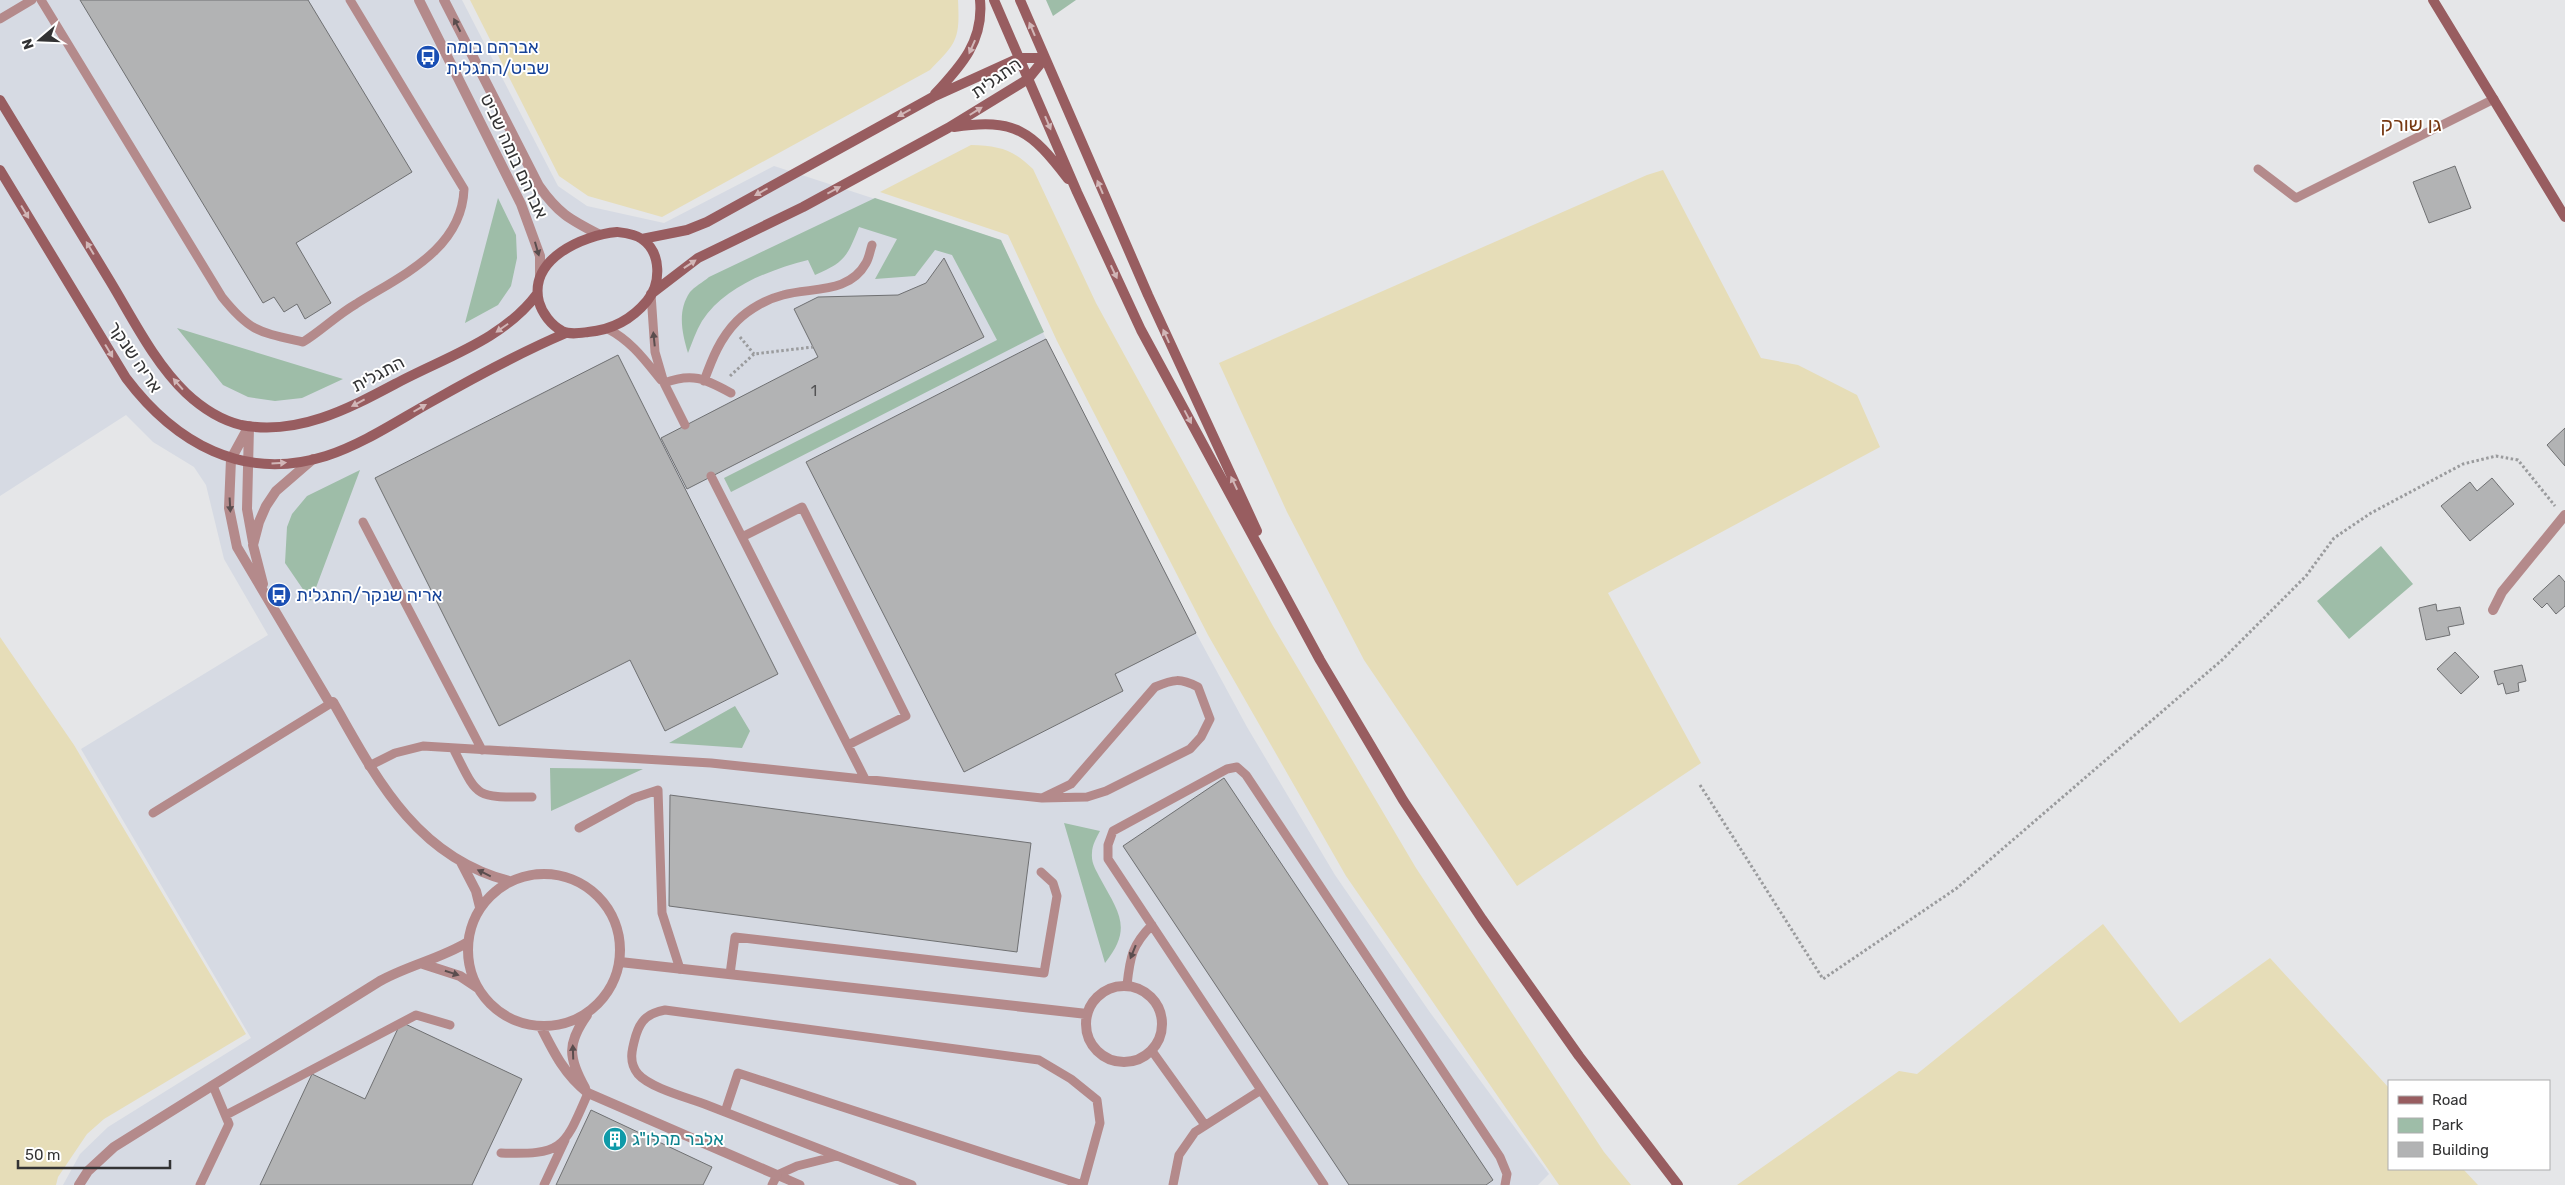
<svg xmlns="http://www.w3.org/2000/svg" width="2565" height="1185" viewBox="0 0 2565 1185" font-family="Rubik,Heebo,sans-serif">
<style>
.built{fill:#d6dae3}
.green{fill:#9ebda8}
.sand{fill:#e6ddb8}
.building{fill:#b2b3b4;stroke:#6f7072}
.lines{fill:none;stroke-linecap:round;stroke-linejoin:round}
.path{stroke:#9a9b9d;stroke-width:3;stroke-dasharray:2.5 2.5;stroke-linecap:butt}
.lane{stroke:#b48a8b;stroke-width:9}
.street{stroke:#b48a8b;stroke-width:10}
.secondary{stroke:#985d60;stroke-width:10}
.oneway{fill:#5a4d4e}
.oneway2{fill:#d1b6b7}
.labels{text-anchor:middle;stroke-width:4;stroke-linejoin:round;paint-order:stroke}
.number-label{font-size:15px;fill:#535354}
.transit-label{font-size:18px;fill:#164399;stroke:#fff;text-anchor:start}
.street-label{font-size:18px;fill:#333334;stroke:#fff}
.culture-label{font-size:18px;fill:#0d838f;stroke:#fff;text-anchor:start}
.quarter-label{font-size:20px;fill:#773913;stroke:#fff}
</style>
<rect width="100%" height="100%" fill="#e5e6e8"/>
<path class="built" d="M0,0H462L558,186L587,206L664,223L774,166L1001,240L1046,339L1196,633L1247,727L1335,875L1429,1011L1549,1174L1538,1185H63L80,1154L108,1127L251,1038L81,749L268,635L224,559L206,485L194,467L153,442L126,415L0,496Z"/>
<path class="green" d="M1046,0H1076L1053,16Z
M498,198L516,235L517,258L511,286L498,305L465,323Z
M875,198L1001,240L1044,332L731,492L724,478L997,340L952,255L935,250L915,276L875,279L897,239L859,227C847,257 845,262 815,275L808,260C769,270 724,287 702,321C696,331 692,343 688,353C682,333 677,311 690,292C694,287 703,282 709,277Z
M177,328L343,379L302,398L275,401L248,397L223,385Z
M360,470L311,601L285,563L287,527L292,514L307,496Z
M2381,546L2413,584L2349,639L2317,601Z
M735,706L750,731L742,748L669,743Z
M550,768L643,769L551,811Z
M1064,823L1100,831C1097,837 1092,845 1092,853C1091,863 1096,870 1100,878C1119,913 1133,928 1105,963Z"/>
<path class="sand" d="M470,0H958C960,39 957,43 930,70L662,217L588,196L559,176Z
M971,145C999,146 1013,149 1033,169L1096,303L1273,626L1416,868L1604,1152L1631,1185H1559L1346,876L1208,635L1057,341L1008,235L880,192Z
M1663,170L1761,358L1798,365L1857,395L1880,447L1608,593L1701,763L1517,886L1364,660L1287,512L1219,363L1647,175Z
M0,637L74,745L246,1034L104,1119L87,1134L58,1177L56,1185H0Z
M2103,924L2180,1023L2270,958L2389,1088V1169H2463L2478,1185H1737L1899,1071L1917,1074Z"/>
<path class="building" d="M80,0H308L412,172L296,243L331,303L305,319L297,304L284,312L274,297L263,303Z
M2455,166L2471,208L2429,223L2413,182Z
M944,258L984,337L687,489L661,438L818,357L794,309L818,297L898,295L926,283Z
M1046,339L1196,633L1115,674L1123,691L964,772L806,462Z
M618,355L778,674L665,731L630,660L499,726L375,478Z
M2565,428V466L2547,445Z
M2492,478L2514,504L2470,541L2441,506L2470,482L2477,491Z
M2559,575L2565,582V606L2556,614L2547,603L2542,608L2533,599Z
M2436,604L2437,611L2460,607L2464,624L2448,627L2450,635L2426,640L2419,608Z
M2455,652L2479,677L2461,694L2437,669Z
M2522,665L2526,681L2518,683L2519,691L2506,694L2503,683L2498,685L2494,671Z
M1224,778L1493,1180L1486,1185H1349L1123,846Z
M670,795L1031,843L1017,952L669,906Z
M401,1022L522,1079L472,1185H260L312,1074L365,1099Z
M591,1110L712,1167L703,1185H556Z"/>
<g class="lines">
<path class="path" d="M740,337L754,354
M730,376L754,354L813,347
M1700,785L1823,979L1957,888L2222,660L2306,576L2334,538L2371,513L2463,464L2496,456L2518,460L2555,506"/>
<path class="lane" d="M41,0L222,297C250,332 259,332 303,342C321,331 337,315 356,304C400,276 462,250 464,189L350,0
M0,19L32,0
M2258,169L2296,198L2494,99
M651,294L655,352L664,383L685,425
M608,329C631,341 644,359 661,380
M704,381C712,359 720,338 737,321C749,309 767,299 783,295C812,287 849,294 866,263C869,258 870,251 872,245
M664,383C693,372 705,379 731,393
M711,476L865,779
M363,522L482,750
M742,537L802,507L906,716L848,745
M453,748C479,799 473,797 532,797
M369,766L395,753L423,746L711,763L1042,798L1087,797L1106,791L1190,749L1201,737L1210,719L1198,687C1180,678 1174,679 1155,687L1071,784L1042,798
M153,813L333,702
M579,828L634,798L658,790L662,913L680,969
M730,974L735,937L1044,973L1057,896L1053,883L1041,872
M1127,985C1130,957 1132,945 1152,925
M1152,1051L1205,1125
M725,1112L738,1073L1083,1185L1100,1123L1097,1100L1071,1079L1039,1060L665,1010C649,1013 641,1019 636,1035C632,1049 628,1062 638,1074C650,1088 689,1098 707,1105C775,1132 844,1158 912,1185
M226,1115L416,1015L450,1025
M501,1153C564,1155 564,1148 588,1093
M777,1175L800,1185
M200,1185L229,1124L213,1086
M544,1185L565,1140
M772,1185L777,1175L797,1166L837,1156
M1173,1185L1179,1155L1195,1132L1261,1090
M1324,1185L1108,859V845L1113,831L1227,769L1237,767L1246,775L1500,1157L1507,1174L1505,1185"/>
<path class="street" d="M419,0L521,204L540,256V276
M444,0L539,186C558,213 569,219 598,234
M249,426L231,459L229,508L237,547L329,702H333C376,778 416,857 509,881
M249,427L247,509L253,542
M263,584L253,545L259,522L266,506L276,491L313,459
M2493,610L2502,592L2565,515
M461,862L476,891L480,907
M468 950a76 76 0 1 1 152 0a76 76 0 1 1-152 0Z
M620,962L1087,1014
M423,964L460,976L478,988
M1086 1024a38 38 0 1 1 76 0a38 38 0 1 1-76 0Z
M541,1027C554,1053 565,1075 588,1093L777,1175
M585,1088C568,1058 567,1043 587,1015
M79,1185L88,1171L114,1147L380,981C409,965 440,959 468,942"/>
<path class="secondary" d="M994,0L1077,192L1141,330L1320,660L1403,800L1482,919L1579,1056L1678,1185
M1020,0L1148,295L1257,531
M2433,0L2565,217
M935,94C961,66 984,41 980,0
M0,100C37,161 74,221 110,281C133,319 154,362 186,393C202,408 221,420 241,425C297,436 348,409 395,384C443,358 503,340 537,294
M954,127C1016,118 1031,131 1068,179
M0,170L126,378C175,443 243,482 326,456C363,444 397,421 431,402C475,377 519,353 566,333
M617,232C625,233 635,234 642,239C662,253 661,284 647,301C632,319 611,330 588,332C580,333 570,335 562,331C551,325 542,313 539,302C528,259 583,235 617,232Z
M642,239L687,230L707,222L933,97L1019,58H1045
M651,294L698,258L803,207L948,128L1028,79L1045,58"/>
</g>
<defs><path id="oneway-solid" d="M-6-.8H1V-3.2L6.5 0L1 3.2V.8H-6Z" transform="scale(1.25)"/></defs>
<g class="oneway">
<use href="#oneway-solid" transform="translate(457 25) rotate(-117)"/>
<use href="#oneway-solid" transform="translate(537 249) rotate(74)"/>
<use href="#oneway-solid" transform="translate(654 339) rotate(-96)"/>
<use href="#oneway-solid" transform="translate(230 505) rotate(87)"/>
<use href="#oneway-solid" transform="translate(484 873) rotate(-154)"/>
<use href="#oneway-solid" transform="translate(1133 952) rotate(112)"/>
<use href="#oneway-solid" transform="translate(452 973) rotate(18)"/>
<use href="#oneway-solid" transform="translate(573 1052) rotate(-92)"/>
</g>
<g class="oneway2">
<use href="#oneway-solid" transform="translate(1032 29) rotate(-113)"/>
<use href="#oneway-solid" transform="translate(972 47) rotate(114)"/>
<use href="#oneway-solid" transform="translate(976 111) rotate(-32)"/>
<use href="#oneway-solid" transform="translate(904 113) rotate(151)"/>
<use href="#oneway-solid" transform="translate(1048 123) rotate(67)"/>
<use href="#oneway-solid" transform="translate(1100 187) rotate(-113)"/>
<use href="#oneway-solid" transform="translate(834 190) rotate(-28)"/>
<use href="#oneway-solid" transform="translate(761 192) rotate(151)"/>
<use href="#oneway-solid" transform="translate(25 212) rotate(59)"/>
<use href="#oneway-solid" transform="translate(90 248) rotate(-121)"/>
<use href="#oneway-solid" transform="translate(690 264) rotate(-34)"/>
<use href="#oneway-solid" transform="translate(1114 272) rotate(65)"/>
<use href="#oneway-solid" transform="translate(502 328) rotate(145)"/>
<use href="#oneway-solid" transform="translate(1166 336) rotate(-114)"/>
<use href="#oneway-solid" transform="translate(109 351) rotate(59)"/>
<use href="#oneway-solid" transform="translate(178 384) rotate(-131)"/>
<use href="#oneway-solid" transform="translate(358 403) rotate(152)"/>
<use href="#oneway-solid" transform="translate(420 408) rotate(-30)"/>
<use href="#oneway-solid" transform="translate(1188 417) rotate(62)"/>
<use href="#oneway-solid" transform="translate(279 463) rotate(-4)"/>
<use href="#oneway-solid" transform="translate(1234 483) rotate(-115)"/>
</g>
<defs>
<g id="bus-disc" transform="scale(1.25)"><circle r="9.5" fill="#1a4fb4" stroke="#fff"/><path d="M-5-6H5V4H4V6H2V4H-2V6H-4V4H-5ZM-3.5-4V0h7V-4ZM-3.5 1.2v1.5H-2V1.2ZM2 1.2v1.5H3.5V1.2Z" fill="#fff"/></g>
<g id="building-disc" transform="scale(1.25)"><circle r="9.5" fill="#0f9aa8" stroke="#fff"/><path d="M-4-6H4V6H1V3H-1V6H-4ZM-2.5-4.3h1.7v1.8h-1.7ZM.8-4.3h1.7v1.8H.8ZM-2.5-1h1.7V.8h-1.7ZM.8-1h1.7V.8H.8Z" fill="#fff"/></g>
</defs>
<g fill-rule="evenodd">
<use href="#bus-disc" x="428" y="57"/>
<use href="#bus-disc" x="279" y="595"/>
<use href="#building-disc" x="615" y="1139"/>
</g>
<g class="labels">
<g class="number-label">
<text x="814" y="396">1</text>
</g>
<g class="transit-label">
<text x="446" y="53">אברהם בומה<tspan x="446" dy="21">שביט/התגלית</tspan></text>
<text x="296" y="601">אריה שנקר/התגלית</text>
</g>
<g class="street-label">
<text transform="translate(996 78) rotate(-35)" y="6">התגלית</text>
<text transform="translate(514 156) rotate(65)" y="6">אברהם בומה שביט</text>
<text transform="translate(135 357) rotate(56)" y="6">אריה שנקר</text>
<text transform="translate(378 374) rotate(-28)" y="6">התגלית</text>
</g>
<g class="culture-label">
<text x="632" y="1145">אלבר מרלו"ג</text>
</g>
<g class="quarter-label">
<text x="2411" y="131">גן שורק</text>
</g>
</g>
<rect x="2388" y="1080" width="162" height="90" fill="#ffffff" stroke="#adadae"/>
<rect x="2398" y="1096" width="25" height="8" fill="#985d60" stroke="#adadae"/>
<text x="2432" y="1105" font-size="15" fill="#333334">Road</text>
<rect x="2398" y="1118" width="25" height="15" fill="#9ebda8" stroke="#adadae"/>
<text x="2432" y="1130" font-size="15" fill="#333334">Park</text>
<rect x="2398" y="1142" width="25" height="15" fill="#b2b3b4" stroke="#adadae"/>
<text x="2432" y="1155" font-size="15" fill="#333334">Building</text>
<g transform="translate(40 40) rotate(251)" stroke="#ffffff" stroke-width="4" paint-order="stroke">
<path d="M0-4L9 19L0 12L-9 19Z" fill="#333334"/>
<text y="-8" font-size="14" font-weight="bold" text-anchor="middle" fill="#333334">N</text>
</g>
<path d="M18 1160v8h152v-8" fill="none" stroke="#333334" stroke-width="2.5"/>
<text x="25" y="1160" font-size="15" fill="#333334" stroke="#ffffff" stroke-width="4" paint-order="stroke">50 m</text>
</svg>
